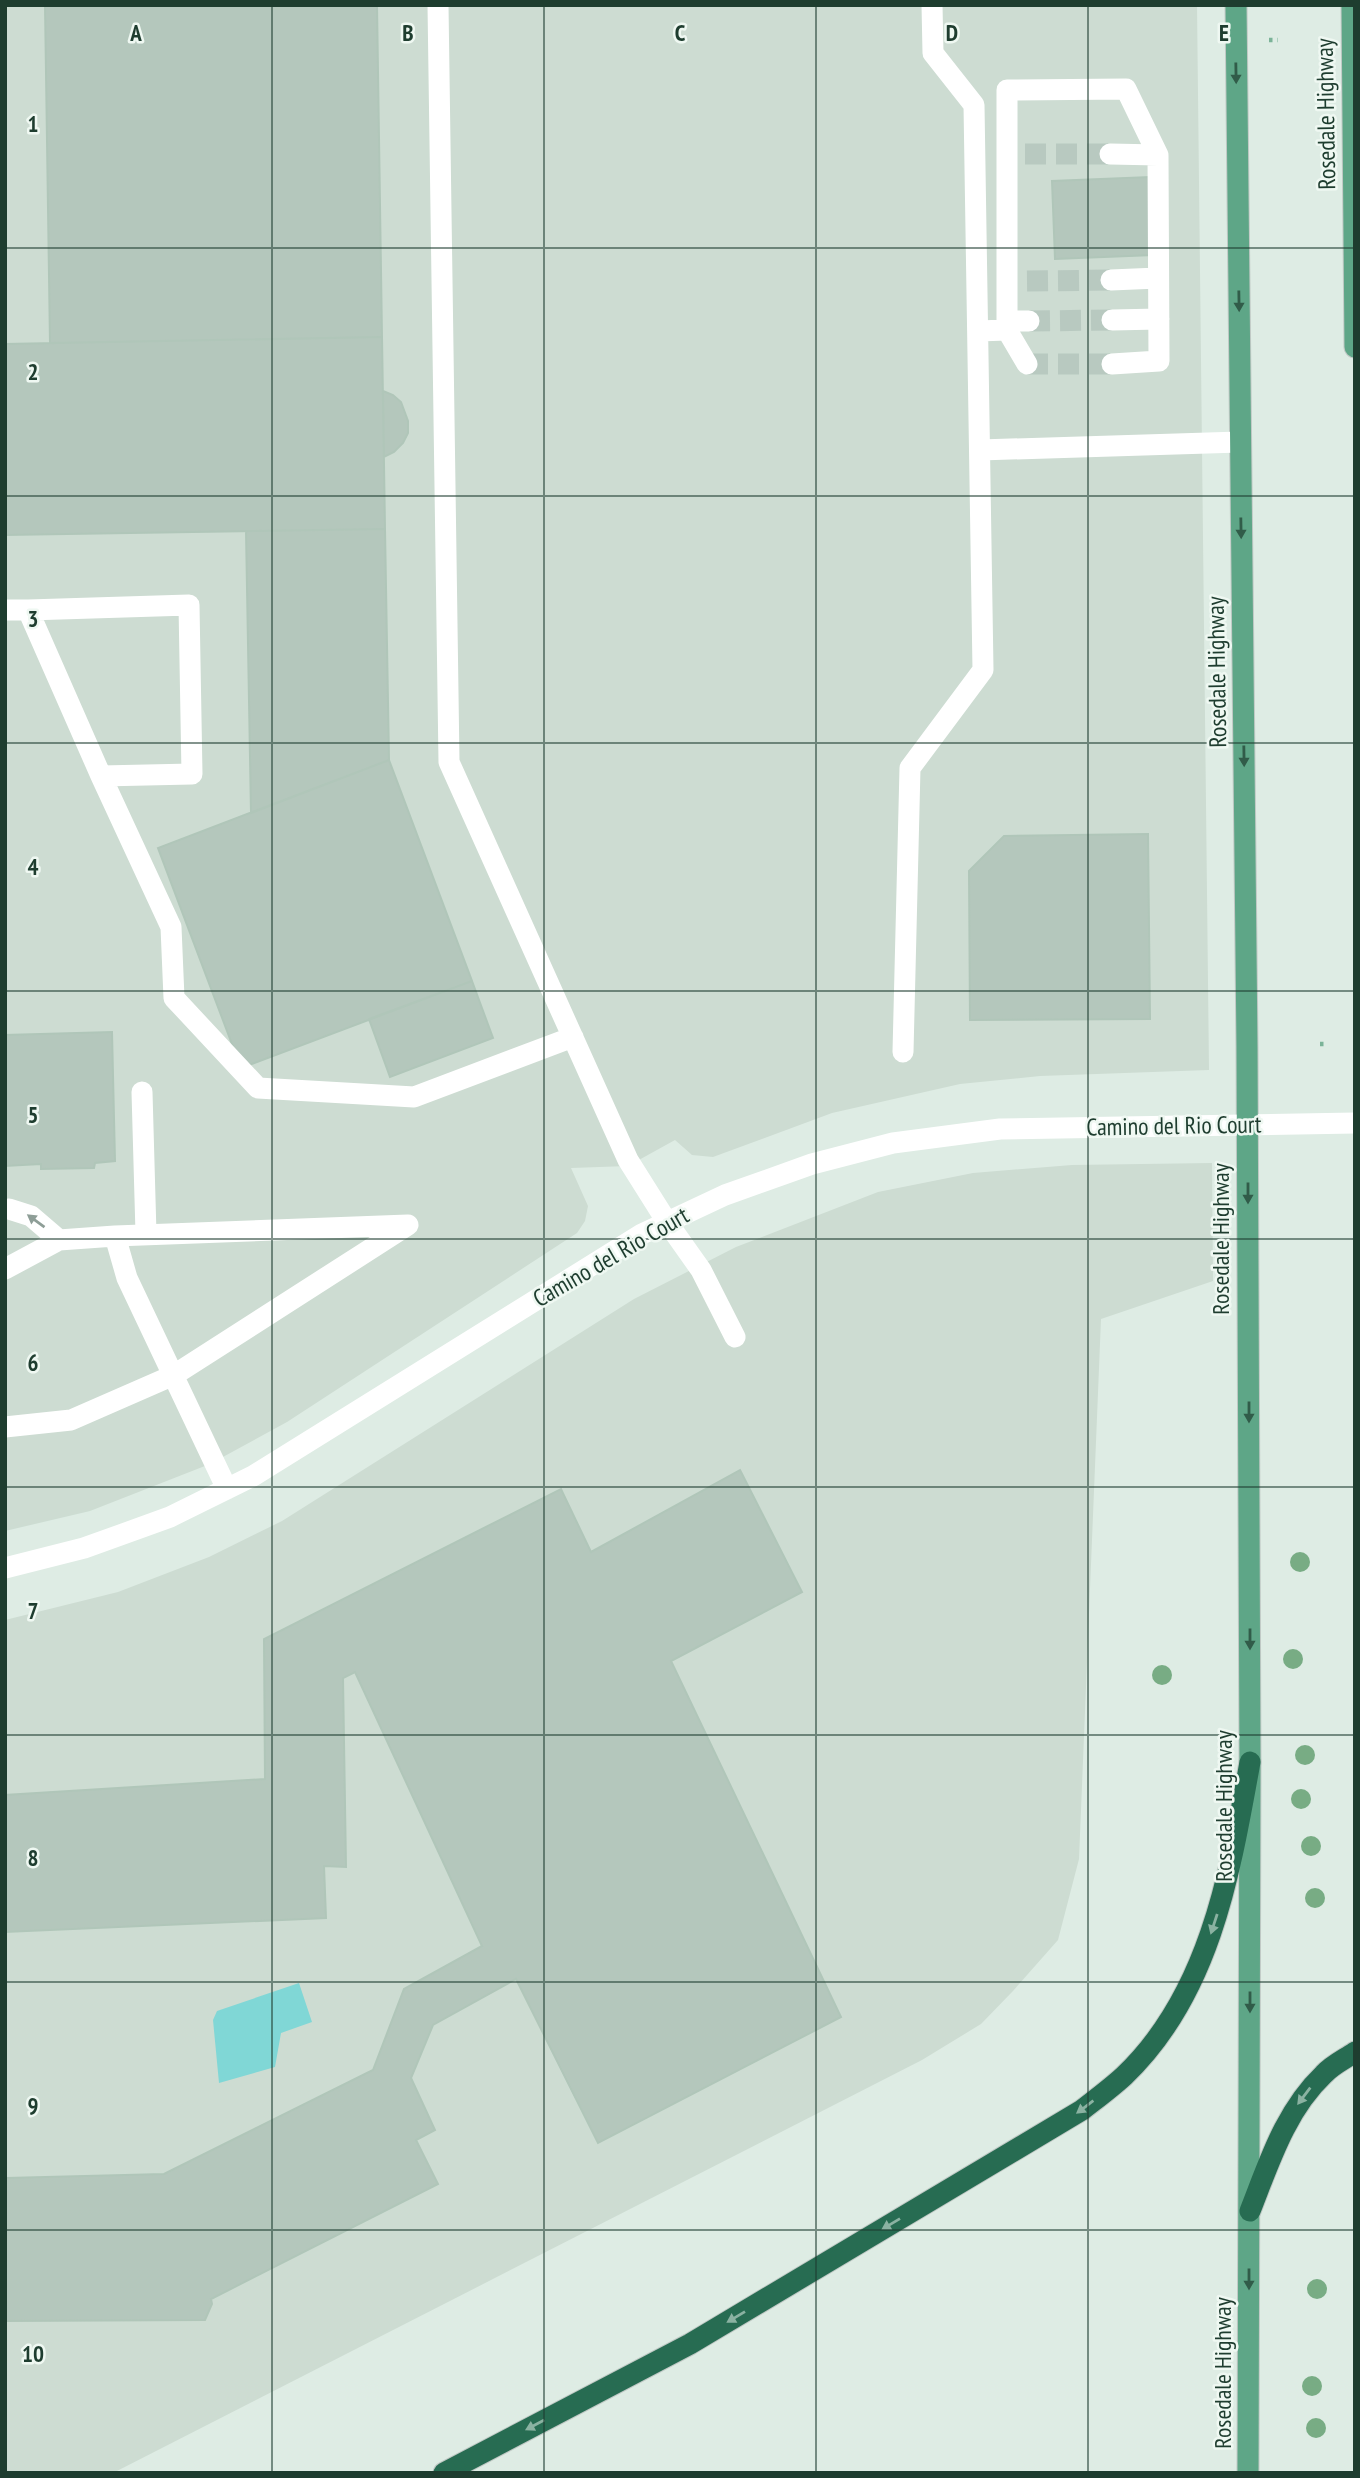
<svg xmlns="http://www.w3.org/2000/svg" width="1360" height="2478" viewBox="0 0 1360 2478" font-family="'PT Sans Narrow',sans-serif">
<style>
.built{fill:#cddcd2}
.water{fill:#80d7d6}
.building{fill:#b4c7bc;stroke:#b0c6b9;stroke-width:2}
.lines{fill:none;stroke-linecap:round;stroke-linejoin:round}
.minor-tunnel{stroke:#b8c9c0;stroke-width:21;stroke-dasharray:21 10;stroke-linecap:butt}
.major-casing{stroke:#c0c9c5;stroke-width:23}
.highway-casing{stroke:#c0c9c5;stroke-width:23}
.path{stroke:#7bb398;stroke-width:4.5;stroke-dasharray:3.5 5;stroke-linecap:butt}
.minor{stroke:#fff;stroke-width:21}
.major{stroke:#5ea687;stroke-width:21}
.highway{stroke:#276c52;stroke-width:21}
.tree{fill:#78ac84}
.oneway{fill:#315c49}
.oneway2{fill:#8e9e97}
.oneway3{fill:#8bb2a2}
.grid{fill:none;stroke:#1e3d2f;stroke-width:2;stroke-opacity:0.55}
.labels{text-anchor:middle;stroke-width:5;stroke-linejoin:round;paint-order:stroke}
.street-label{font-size:24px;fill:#1e3d2f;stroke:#eff8f2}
.grid-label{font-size:23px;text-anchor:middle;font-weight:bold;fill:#1e3d2f;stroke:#eff8f2;stroke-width:5;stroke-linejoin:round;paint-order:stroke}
</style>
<rect width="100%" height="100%" fill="#deece4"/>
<path class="built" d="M5,5H1197L1209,1070L1040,1076L960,1084L832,1113L713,1157L692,1155L675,1140L628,1166L571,1168L588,1206L585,1221L577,1233L287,1422L210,1464L90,1511L5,1531Z
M1212,1163L1213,1281L1101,1319L1079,1859L1058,1940L1013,1991L981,2024L922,2060L113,2473H5V1620L118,1592L209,1557L282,1521L634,1299L736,1247L878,1192L973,1173L1072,1165Z"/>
<path class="water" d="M299,1983L312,2022L281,2033L275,2067L219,2083L213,2020L217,2011Z"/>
<path class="building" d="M45,5H377L382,337L50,343Z
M1150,177L1153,255L1055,259L1052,181Z
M382,337L385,529L5,535V344Z
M383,391L393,395L401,402L408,421V433L403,443L394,452L384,457Z
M385,529L389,760L251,813L246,531Z
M389,760L472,981L241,1068L158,848Z
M1148,834L1150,1019L970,1020L969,871L1004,836Z
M472,981L493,1038L390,1077L369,1019Z
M112,1032L115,1161L95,1163L94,1168L41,1169V1164L5,1166V1035Z
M740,1470L802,1592L671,1661L841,2017L598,2143L516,1979L433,2025L411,2078L435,2130L416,2140L438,2184L211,2299L212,2304L205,2320L5,2321V2158L6,2178L164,2174L373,2070L404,1989L482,1946L355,1672L343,1678L346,1867L324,1866L326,1918L5,1932V1795L265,1779L264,1639L561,1489L591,1552Z"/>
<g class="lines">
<path class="minor-tunnel" d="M1025,154H1110
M1027,281L1111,280
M1029,321L1112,320
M1027,364H1112"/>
<g class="major-casing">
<path id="major" d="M1236,5L1247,1047L1250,1762L1248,2473
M1352,5L1355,347"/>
</g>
<g class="highway-casing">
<path id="highway" d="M1250,2211C1269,2163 1285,2111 1324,2074C1332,2065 1345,2059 1355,2052
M444,2473L690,2344L1082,2110C1096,2099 1111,2088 1124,2076C1210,1994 1230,1873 1250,1762"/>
</g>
<path class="path" d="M1269,40H1278
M1320,1044H1328"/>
<path class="minor" d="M438,5L449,762L628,1160L667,1222L701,1270L735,1337
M1110,154L1158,155
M1111,280L1158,278
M1112,320L1159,319
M1007,321H1029
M1007,330L1027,364
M978,331L1007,330V90L1126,89L1158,155L1159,361L1112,364
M980,450L1240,442
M5,610H28L101,776L171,927L174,998L258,1088L414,1097L573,1037
M28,610L189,605L192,774L101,776
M903,1052L910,768L983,670L974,105L933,53L932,5
M142,1092L146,1234
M9,1209L31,1216L59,1240
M5,1269L59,1240L115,1236L127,1278L227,1489
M5,1427L71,1420L174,1375L408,1225L115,1236
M5,1568L84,1548L170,1517L253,1476L642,1234L725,1195L812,1164L893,1143L1000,1129L1355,1123"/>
<use href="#major" class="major"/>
<use href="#highway" class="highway"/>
</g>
<g class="tree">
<circle cx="1300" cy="1562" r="10"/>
<circle cx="1293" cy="1659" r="10"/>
<circle cx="1162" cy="1675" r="10"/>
<circle cx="1305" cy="1755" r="10"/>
<circle cx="1301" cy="1799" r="10"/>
<circle cx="1311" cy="1846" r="10"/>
<circle cx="1315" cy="1898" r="10"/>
<circle cx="1317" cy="2289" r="10"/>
<circle cx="1312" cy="2386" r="10"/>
<circle cx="1316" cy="2428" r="10"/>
</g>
<defs><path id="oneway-solid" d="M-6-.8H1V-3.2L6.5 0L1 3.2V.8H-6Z" transform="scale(1.75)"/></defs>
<g class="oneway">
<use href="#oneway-solid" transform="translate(1236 73) rotate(89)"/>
<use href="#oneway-solid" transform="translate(1239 301) rotate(89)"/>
<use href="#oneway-solid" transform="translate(1241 528) rotate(89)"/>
<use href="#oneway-solid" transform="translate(1244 756) rotate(89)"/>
<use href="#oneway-solid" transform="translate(1248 1193) rotate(90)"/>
<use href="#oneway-solid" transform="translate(1249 1412) rotate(90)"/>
<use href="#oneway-solid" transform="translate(1250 1639) rotate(90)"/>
<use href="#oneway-solid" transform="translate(1250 2002) rotate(90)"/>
<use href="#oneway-solid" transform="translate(1249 2279) rotate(90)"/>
</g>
<use class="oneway2" href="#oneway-solid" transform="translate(36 1221) rotate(-144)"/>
<g class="oneway3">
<use href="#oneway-solid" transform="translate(1214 1924) rotate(108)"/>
<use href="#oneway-solid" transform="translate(1304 2096) rotate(127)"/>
<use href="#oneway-solid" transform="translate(1085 2107) rotate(143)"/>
<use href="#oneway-solid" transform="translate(891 2224) rotate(149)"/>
<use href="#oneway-solid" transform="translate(736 2317) rotate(149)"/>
<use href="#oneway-solid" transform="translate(535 2425) rotate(152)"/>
</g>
<path class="grid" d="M272,5V2473M544,5V2473M816,5V2473M1088,5V2473M5,248H1355M5,496H1355M5,743H1355M5,991H1355M5,1239H1355M5,1487H1355M5,1735H1355M5,1982H1355M5,2230H1355"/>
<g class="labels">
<g class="street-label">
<text transform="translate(1326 114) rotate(-91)" y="8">Rosedale Highway</text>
<text transform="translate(1217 672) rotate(-91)" y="8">Rosedale Highway</text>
<text transform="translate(1174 1126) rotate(-1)" y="8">Camino del Rio Court</text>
<text transform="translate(1221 1239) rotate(-90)" y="8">Rosedale Highway</text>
<text transform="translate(611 1257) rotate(-30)" y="8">Camino del Rio Court</text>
<text transform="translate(1224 1806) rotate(-90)" y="8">Rosedale Highway</text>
<text transform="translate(1223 2373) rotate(-90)" y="8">Rosedale Highway</text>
</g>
</g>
<g class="grid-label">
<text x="136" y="41">A</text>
<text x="408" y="41">B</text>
<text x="680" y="41">C</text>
<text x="952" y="41">D</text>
<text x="1224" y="41">E</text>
<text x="33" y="132">1</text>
<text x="33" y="380">2</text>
<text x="33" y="627">3</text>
<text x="33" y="875">4</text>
<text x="33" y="1123">5</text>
<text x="33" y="1371">6</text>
<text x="33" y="1619">7</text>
<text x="33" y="1866">8</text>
<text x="33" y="2114">9</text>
<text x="33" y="2362">10</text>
</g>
<rect width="1360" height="2478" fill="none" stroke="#1e3d2f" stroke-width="14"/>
</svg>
